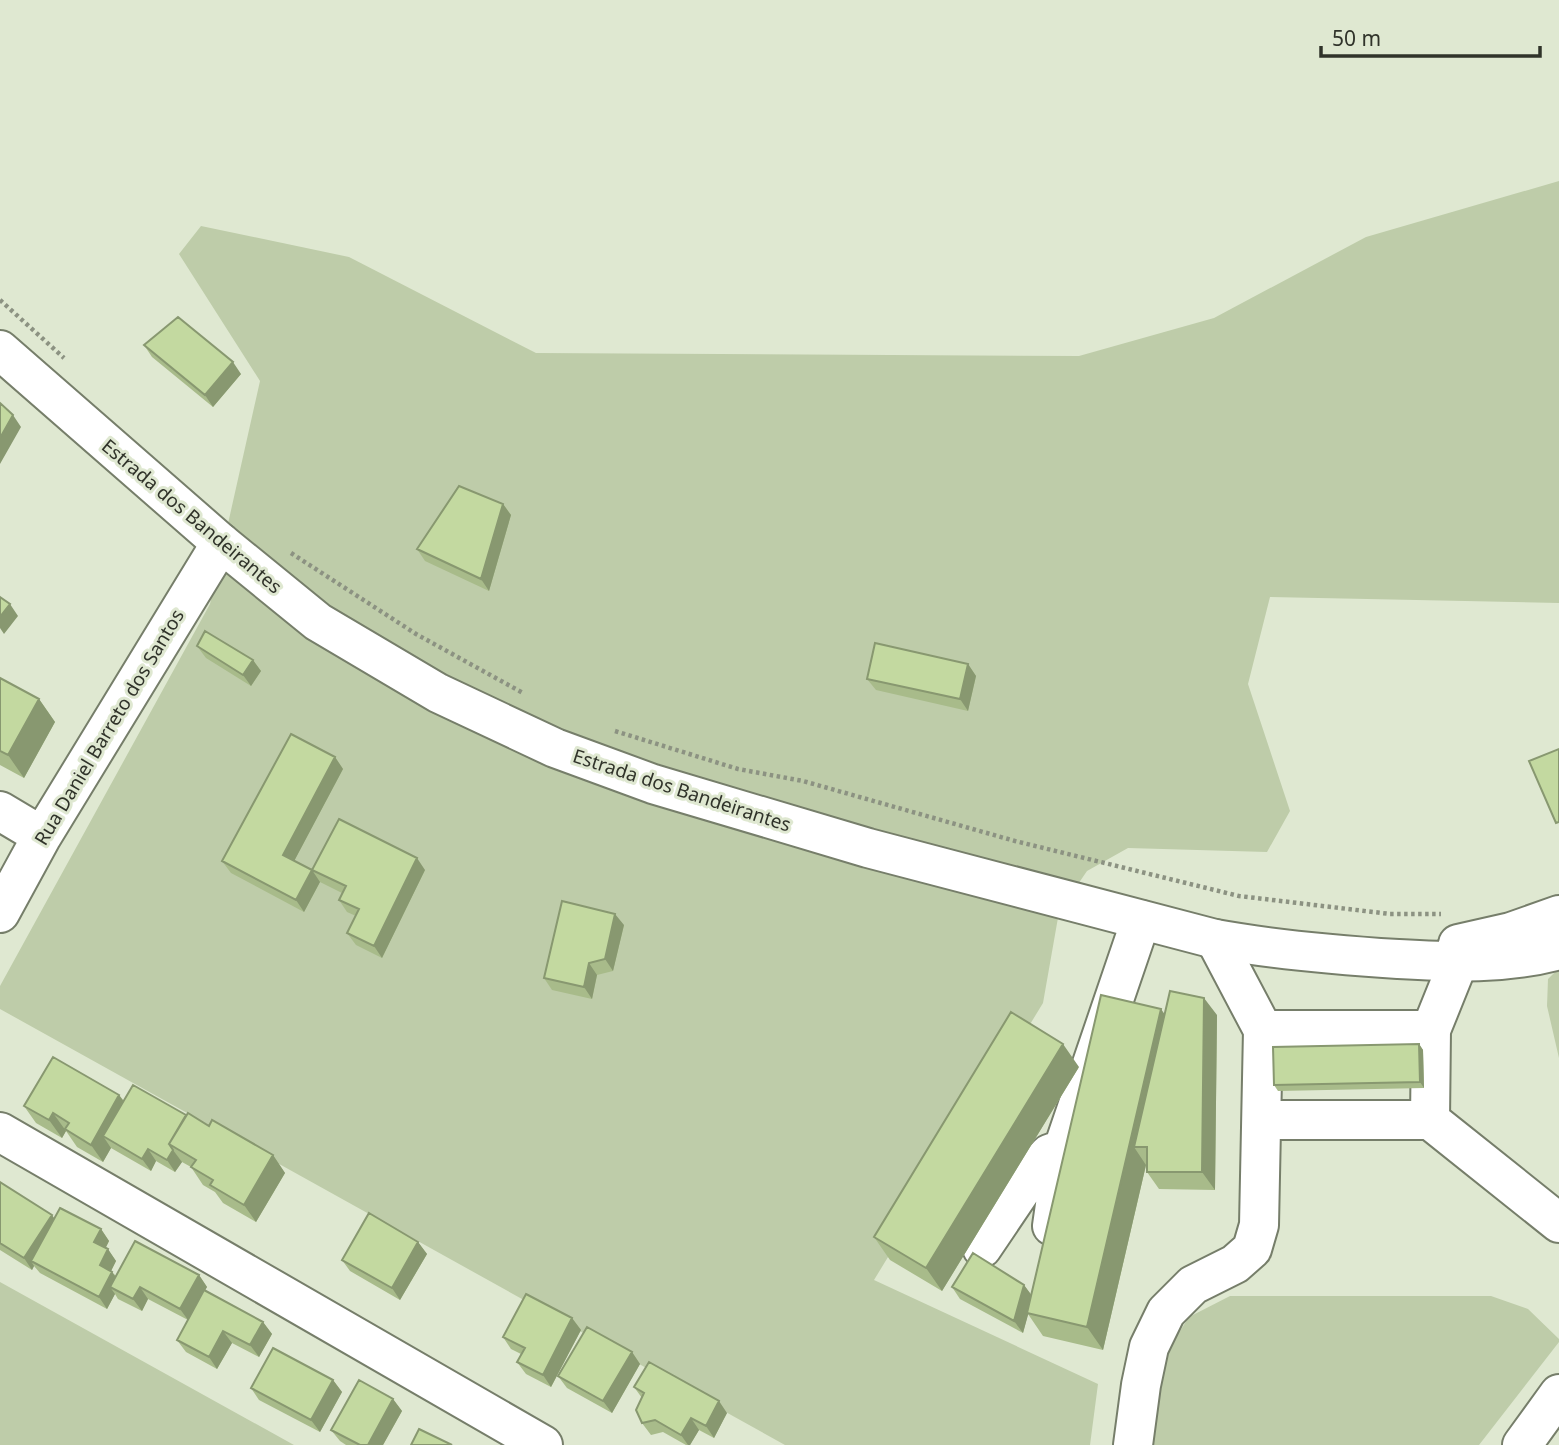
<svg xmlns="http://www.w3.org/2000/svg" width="1559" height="1445" viewBox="0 0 1559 1445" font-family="'Noto Sans',sans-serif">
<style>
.green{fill:#becca9}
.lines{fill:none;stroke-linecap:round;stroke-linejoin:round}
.minor-casing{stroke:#767e6a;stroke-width:42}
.major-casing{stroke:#767e6a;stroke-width:42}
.path{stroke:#8c9282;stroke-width:4.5;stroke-dasharray:3.5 3.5;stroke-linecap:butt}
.minor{stroke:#fff;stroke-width:38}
.major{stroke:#fff;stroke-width:38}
.wall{fill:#a8bb8a}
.shaded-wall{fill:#889870}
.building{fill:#c3d9a0;stroke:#889870;stroke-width:2}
.labels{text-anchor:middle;stroke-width:6;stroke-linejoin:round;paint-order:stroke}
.street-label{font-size:19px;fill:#30332a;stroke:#dfe8d1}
</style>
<rect width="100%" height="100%" fill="#dfe8d1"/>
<path class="green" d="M1559,181V603L1270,597L1248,684L1290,811L1267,852L1128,848L1087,871L1059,912L1043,1003L874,1280L1098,1384L1090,1445H785L0,1009V986L210,604L260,381L179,254L201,226L349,257L536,353L1079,356L1214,318L1366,237Z
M1559,968V1058L1547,1006L1548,979Z
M0,1282L294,1445H0Z
M1230,1296H1491L1528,1309L1559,1339V1342L1479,1445H1144L1160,1362L1189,1317Z"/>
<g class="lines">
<g class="minor-casing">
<path id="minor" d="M0,811L42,836
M0,913L42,836L221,543
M1458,963L1431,1030L1430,1120L1559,1223
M1263,1030H1431
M1262,1120H1430
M0,1132L543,1445
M1052,1226L1063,1149L1141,920
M982,1248L1036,1168L1049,1154L1063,1149
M1133,1445L1141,1385L1149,1347L1166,1312L1193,1285L1235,1264L1252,1249L1259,1225L1263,1030L1215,939
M1522,1445L1559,1394"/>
</g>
<g class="major-casing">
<path id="major" d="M0,350L221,543L318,622L438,693L555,748L653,784L868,848L1215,939C1276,950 1336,955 1398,959C1452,962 1505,965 1559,950
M1458,944L1511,932L1559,915"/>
</g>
<path class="path" d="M0,300L64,358
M291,553L416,634L523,693
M615,731L738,769L803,781L1015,841L1239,896L1390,914H1441"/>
<use href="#minor" class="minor"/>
<use href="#major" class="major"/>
</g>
<path class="wall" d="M144,345L241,374L213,407L152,357Z
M503,504L511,515L489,591L425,561L417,549Z
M197,646L253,660L261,671L251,686L206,658Z
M968,664L976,676L968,711L876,690L867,679Z
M0,678L39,699L55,722L24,778L0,765Z
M335,757L343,769L294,861L312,870H425L382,958L356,945L347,933L356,916L347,912L339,900L342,893L320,882L304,912L231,873L222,861Z
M624,925L613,971L597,975L592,999L552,990L544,978Z
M1164,1014L1217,1015L1215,1190L1159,1189L1147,1172V1165H1146L1103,1350L1043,1336L1028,1314L1023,1333L960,1299L952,1287L1024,1285L1031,1295Z
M1419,1044L1423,1050L1424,1088L1278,1091L1274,1085Z
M1079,1067L942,1291L890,1260L874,1237Z
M119,1095L124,1101L186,1115L273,1155L285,1173L256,1222L223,1203L215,1192L203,1185L191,1167L182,1162L175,1172L156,1161L151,1171L111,1148L103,1162L77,1147L66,1131L62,1138L36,1123L24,1106Z
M0,1182L54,1218L101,1229L109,1241L106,1247L116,1261L111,1271L116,1276L199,1275L207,1287L205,1290L263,1322L272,1334L259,1357L232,1343L217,1369L186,1352L177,1340L188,1320L148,1299L142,1311L118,1299L115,1294L107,1309L40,1273L34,1266L32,1270L0,1250Z
M418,1242L427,1254L400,1300L350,1271L342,1260Z
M572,1318L581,1330L551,1387L526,1374L517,1362L521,1354L511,1349L503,1337Z
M632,1352L640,1364L612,1413L567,1388L558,1376Z
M333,1380L342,1392L320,1432L259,1400L251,1388Z
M634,1387L727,1413L714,1438L699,1430L690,1445H686L663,1432L651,1435L642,1423V1398Z
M393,1399L402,1411L383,1445H346L340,1441L331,1430Z"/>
<path class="shaded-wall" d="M233,362L241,374L213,407L205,395Z
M13,415L21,427L0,464V438Z
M503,504L511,515L489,591L481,579Z
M10,604L18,616L4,634L0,628V617Z
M253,660L261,671L251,686L243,675Z
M968,664L976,676L968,711L960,699Z
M39,699L55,722L24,778L8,755Z
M335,757L343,769L291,867L283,855Z
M417,858L425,870L382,958L374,946Z
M312,870L320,882L304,912L296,900Z
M615,914L624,925L613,971L605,959Z
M589,963L597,975L592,999L584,987Z
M1204,998L1217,1015L1215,1190L1202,1172Z
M1161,1009L1177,1032L1147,1147H1134L1146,1165L1103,1350L1087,1327Z
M1063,1044L1079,1067L942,1291L926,1268Z
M1419,1044L1423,1050L1424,1088L1420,1082Z
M119,1095L132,1113L103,1136L111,1148L103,1162L91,1145Z
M53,1113L66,1131L62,1138L49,1120Z
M148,1149L156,1161L151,1171L142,1159Z
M173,1150L182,1162L175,1172L167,1160Z
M273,1155L285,1173L256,1222L244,1205Z
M52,1215L60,1227L31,1261L34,1266L32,1270L24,1258Z
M101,1229L109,1241L103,1253L94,1242Z
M418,1242L427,1254L400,1300L392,1288Z
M108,1249L116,1261L108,1277L100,1265Z
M112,1272L121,1284L110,1287L115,1294L107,1309L99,1297Z
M199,1275L207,1287L188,1320L180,1309Z
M1024,1285L1033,1297L1023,1333L1014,1321Z
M140,1287L148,1299L142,1311L133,1299Z
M572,1318L581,1330L551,1387L543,1375Z
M263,1322L272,1334L259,1357L250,1345Z
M223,1331L232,1343L217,1369L209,1357Z
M632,1352L640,1364L612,1413L603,1401Z
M333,1380L342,1392L320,1432L311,1420Z
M393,1399L402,1411L383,1445H368Z
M719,1401L727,1413L714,1438L706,1426Z
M691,1418L699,1430L690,1445H688L681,1435Z"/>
<path class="building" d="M178,317L233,362L205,395L144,345Z
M0,403L13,415L0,438Z
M459,486L503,504L481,579L417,549Z
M0,597L10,604L0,617Z
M205,631L253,660L243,675L197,646Z
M875,643L968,664L960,699L867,679Z
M0,678L39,699L8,755L0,751Z
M291,734L335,757L283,855L312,870L296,900L222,861Z
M1559,749V822L1556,823L1529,761Z
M339,819L417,858L374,946L347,933L359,909L339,900L346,886L312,870Z
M562,901L615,914L605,959L589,963L584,987L544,978Z
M1170,991L1204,998L1202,1172H1147V1147H1134Z
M1101,995L1161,1009L1087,1327L1027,1313Z
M1011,1012L1063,1044L926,1268L874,1237Z
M1419,1044L1420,1082L1274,1085L1273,1047Z
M53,1057L119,1095L91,1145L65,1129L69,1123L53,1113L49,1120L24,1106Z
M133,1085L186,1115L169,1144L173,1150L167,1160L148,1149L142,1159L103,1136Z
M188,1113L209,1126L212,1120L273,1155L244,1205L210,1185L213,1180L191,1167L196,1160L169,1144Z
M0,1182L52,1215L24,1258L0,1243Z
M60,1208L101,1229L94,1242L108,1249L100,1265L112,1272L99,1297L31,1261Z
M369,1213L418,1242L392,1288L342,1260Z
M135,1241L199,1275L180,1309L140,1287L133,1299L110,1287Z
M973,1253L1024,1285L1014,1321L952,1287Z
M204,1290L263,1322L250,1345L223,1331L209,1357L177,1340Z
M526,1294L572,1318L543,1375L517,1362L525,1348L503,1337Z
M587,1327L632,1352L603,1401L558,1376Z
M273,1348L333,1380L311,1420L251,1388Z
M649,1362L719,1401L706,1426L691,1418L681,1435L655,1420L642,1423L636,1410L644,1393L634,1387Z
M359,1380L393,1399L368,1445H360L331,1430Z
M419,1429L452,1445H411Z"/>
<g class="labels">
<g class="street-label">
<text transform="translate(192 516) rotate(40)" y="7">Estrada dos Bandeirantes</text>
<text transform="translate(109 727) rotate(-59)" y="7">Rua Daniel Barreto dos Santos</text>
<text transform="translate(682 790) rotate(18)" y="7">Estrada dos Bandeirantes</text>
</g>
</g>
<path d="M1321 46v10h219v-10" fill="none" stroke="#30332a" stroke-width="3.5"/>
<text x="1332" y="46" font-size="21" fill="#30332a" stroke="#dfe8d1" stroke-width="5" paint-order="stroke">50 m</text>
</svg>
